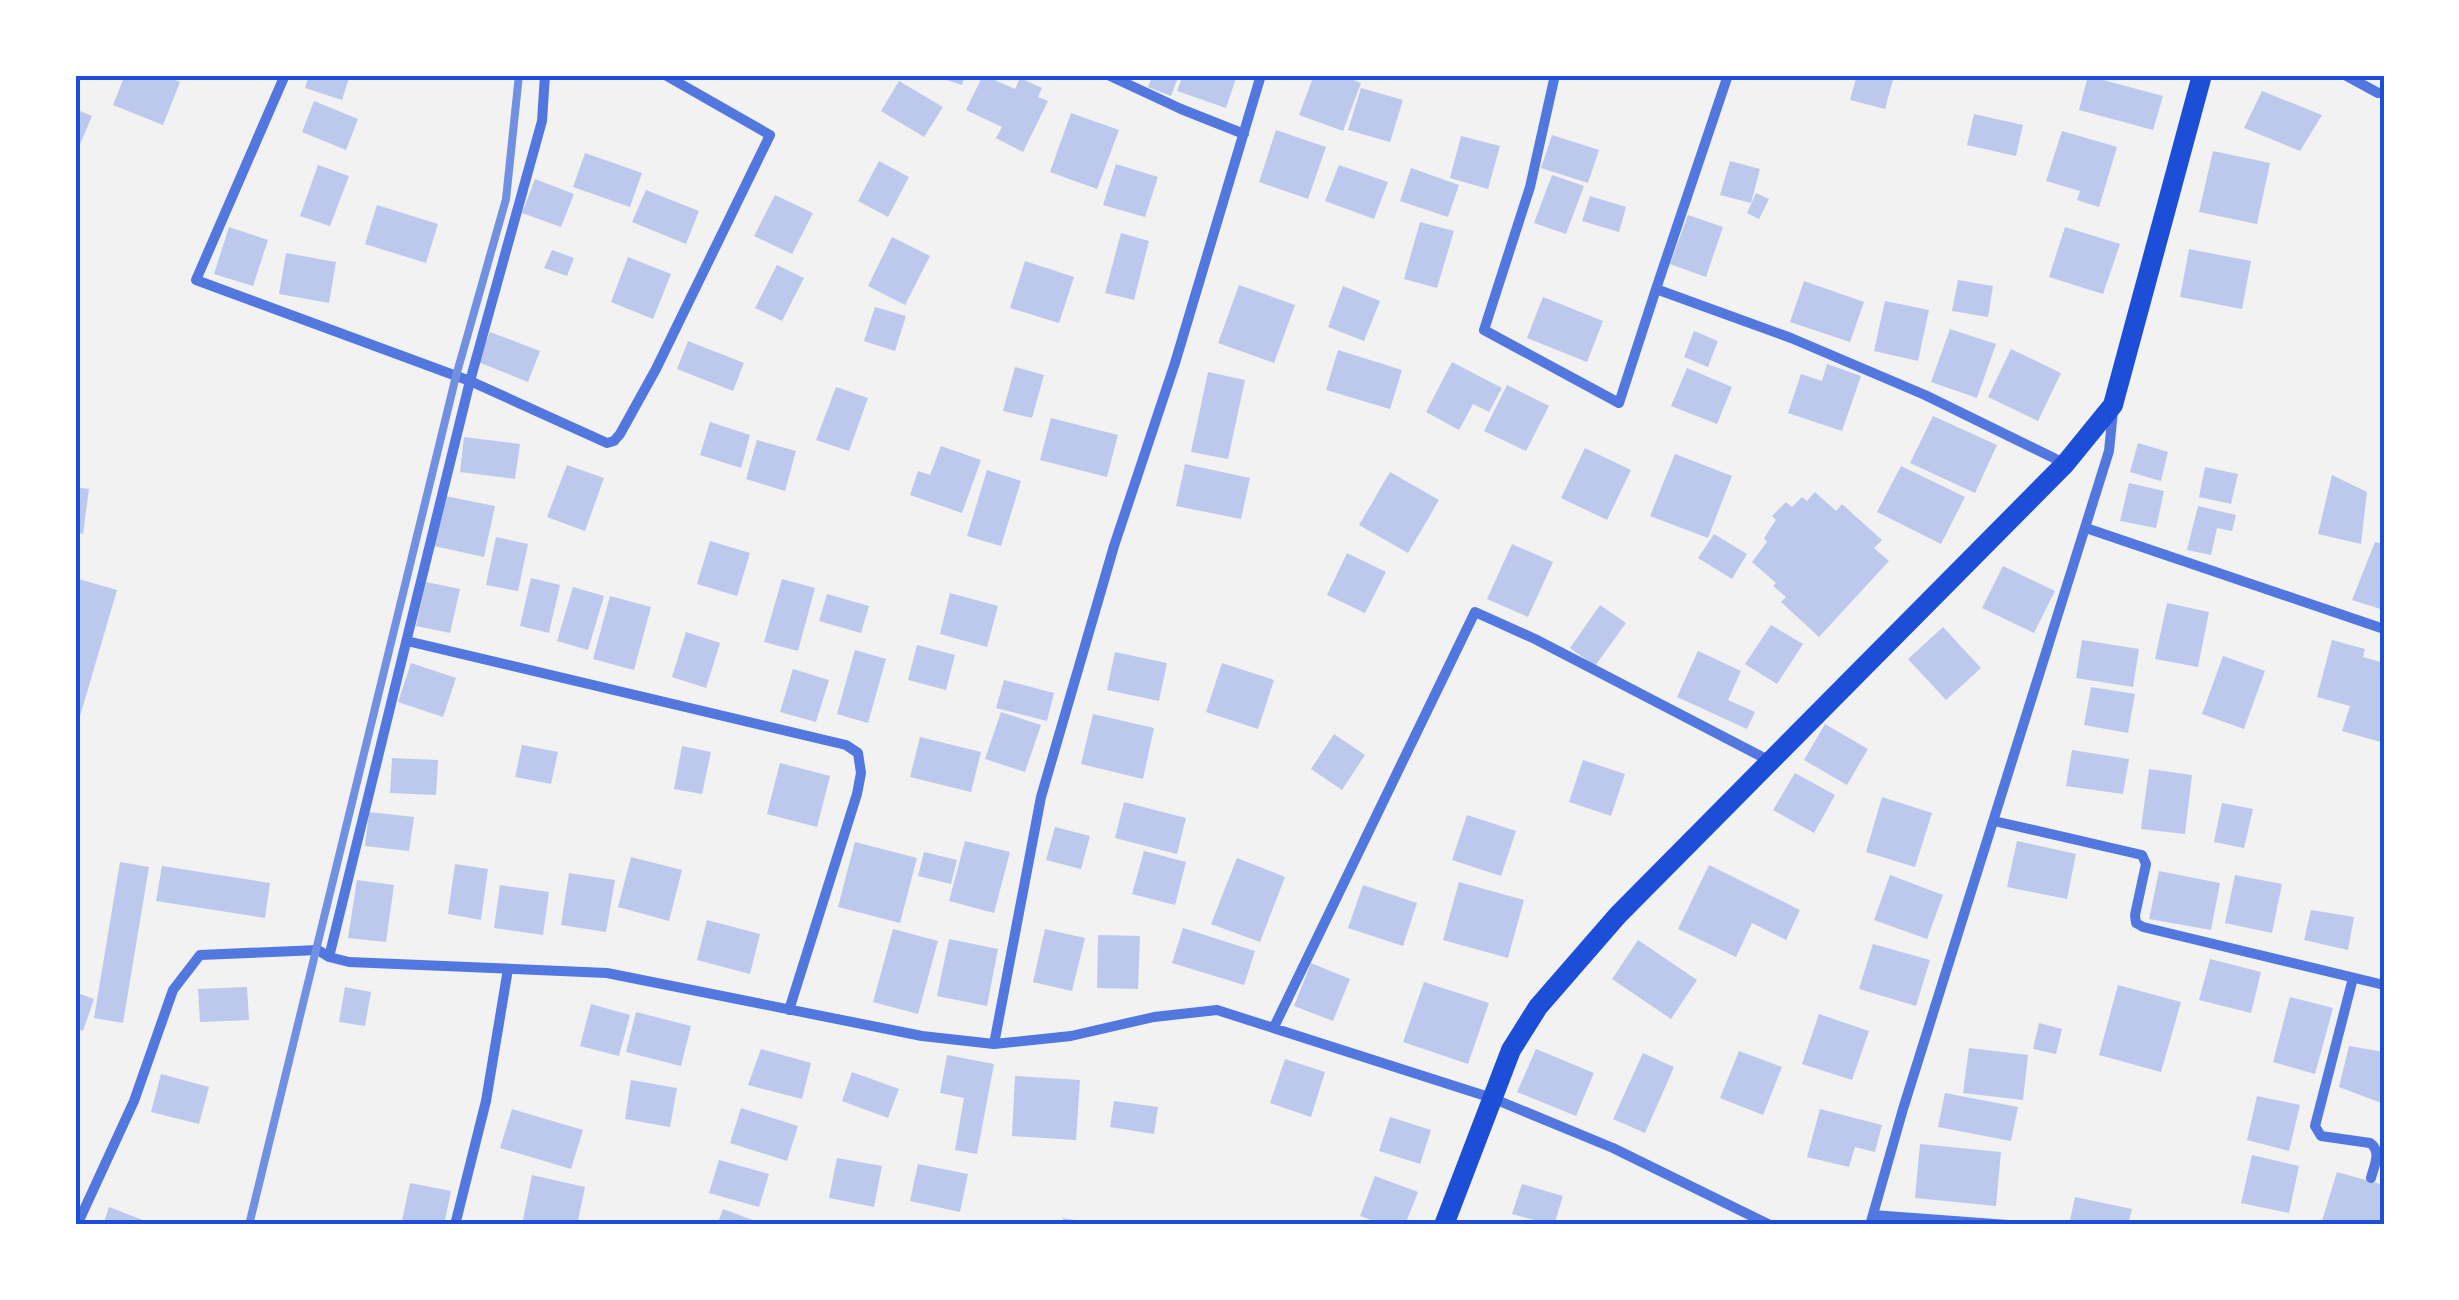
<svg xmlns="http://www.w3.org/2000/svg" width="2459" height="1300" viewBox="0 0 2459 1300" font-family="'PT Sans',sans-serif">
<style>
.building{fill:#bdc9ec}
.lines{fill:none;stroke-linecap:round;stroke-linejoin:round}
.minor{stroke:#5277de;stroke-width:10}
.primary{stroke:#1d4ed8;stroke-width:20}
.rail{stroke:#7290e2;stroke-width:8}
.neatline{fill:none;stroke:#1d4ed8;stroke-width:4}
</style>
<rect width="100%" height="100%" fill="#f2f2f2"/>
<path class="building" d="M125,75H162L180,82L163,125L113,105Z
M309,75H350L342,100L305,88Z
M931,75H965L962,85Z
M983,75L1015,89L1020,78L1042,88L1038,97L1048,101L1023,152L996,138L1002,127L966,110Z
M1153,75H1179L1171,96L1148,87Z
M1183,75H1237L1226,108L1177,91Z
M1314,75H1340L1361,83L1343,131L1299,115Z
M1857,75L1894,76L1885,109L1850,100Z
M2088,76L2163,96L2153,130L2079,110Z
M899,81L943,107L924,137L881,111Z
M1361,88L1403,100L1390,142L1348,130Z
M2262,91L2322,115L2300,151L2244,128Z
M314,101L358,119L346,150L302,132Z
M75,109L92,116L75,156Z
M1071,113L1119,130L1097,189L1050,172Z
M1974,114L2023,125L2016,156L1967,145Z
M1276,130L1326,147L1308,199L1259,182Z
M2062,131L2117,147L2099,207L2077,200L2080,191L2046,181Z
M1552,135L1599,150L1588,183L1541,168Z
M1461,136L1500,146L1488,189L1450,178Z
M2213,151L2270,163L2257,224L2199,212Z
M585,153L642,173L630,207L573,187Z
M879,161L909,177L888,217L858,201Z
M1730,161L1760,169L1751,203L1720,195Z
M1116,164L1158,177L1145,217L1103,205Z
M318,165L349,176L330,226L300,216Z
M1339,165L1388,182L1374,219L1325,201Z
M1411,168L1459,185L1448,217L1400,201Z
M1552,175L1584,186L1566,234L1534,223Z
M535,179L574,194L561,227L522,213Z
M646,190L699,211L686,244L632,222Z
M1756,193L1769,199L1759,219L1747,213Z
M775,195L813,213L792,254L754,236Z
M1590,196L1626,207L1619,232L1582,221Z
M377,205L438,224L426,263L365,244Z
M1688,215L1723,227L1706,277L1670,264Z
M1420,222L1454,231L1437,288L1404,279Z
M229,227L268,240L253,286L214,274Z
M2065,227L2120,244L2103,294L2049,277Z
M1121,233L1149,241L1134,300L1105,293Z
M892,237L930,256L905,305L868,286Z
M2189,249L2251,261L2242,309L2180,297Z
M552,250L574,258L567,276L544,268Z
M286,253L336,262L329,303L279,294Z
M628,257L671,274L653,319L611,302Z
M1025,261L1074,277L1059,323L1010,308Z
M777,265L804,278L782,321L755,308Z
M1958,280L1993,286L1988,317L1952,311Z
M1804,281L1864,302L1850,342L1790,322Z
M1239,285L1295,305L1274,363L1218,343Z
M1343,286L1380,301L1364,341L1328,327Z
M1543,297L1603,321L1587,362L1527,338Z
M1885,301L1929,310L1918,361L1874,351Z
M875,307L906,316L895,351L864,341Z
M1950,329L1996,344L1977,398L1931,382Z
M1694,331L1718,341L1708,367L1684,357Z
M490,332L540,351L528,382L478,362Z
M688,341L744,363L733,391L677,369Z
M2011,349L2061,373L2038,421L1988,397Z
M1338,350L1402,370L1390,409L1326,390Z
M1452,362L1502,388L1489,412L1473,404L1459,430L1426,412Z
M1827,364L1861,376L1842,431L1788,413L1801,374L1822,381Z
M1015,367L1044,375L1032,418L1003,411Z
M1687,368L1732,387L1717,424L1671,406Z
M1208,372L1245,380L1228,459L1191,452Z
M1507,385L1549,406L1526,451L1484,431Z
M836,387L868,398L849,451L816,440Z
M1933,416L1997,445L1975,493L1910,463Z
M1051,418L1118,435L1107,477L1040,460Z
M710,422L750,435L741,468L700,455Z
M464,437L520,444L515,479L460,472Z
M757,440L796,451L785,491L746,479Z
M2138,443L2168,452L2161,481L2130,472Z
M941,446L981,460L962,513L910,495L918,471L930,475Z
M1585,448L1631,470L1607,520L1561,498Z
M1675,454L1732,476L1708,538L1650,516Z
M1185,464L1250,478L1241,519L1176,506Z
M567,465L604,478L585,531L547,517Z
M1901,466L1965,497L1941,544L1877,512Z
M2205,467L2238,474L2231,504L2199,497Z
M987,470L1021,481L1001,546L967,536Z
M1390,472L1439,500L1408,553L1359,525Z
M2332,475L2367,492L2361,544L2318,534Z
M2129,483L2164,491L2156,528L2120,521Z
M75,487L89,489L83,534L75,532Z
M1815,492L1836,511L1842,504L1882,540L1874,548L1889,561L1819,637L1781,602L1786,597L1773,586L1776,583L1752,562L1767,542L1764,538L1776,520L1772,516L1786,502L1792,507L1802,497L1807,501Z
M445,496L495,506L484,557L434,546Z
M2198,506L2236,515L2232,531L2217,528L2211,555L2187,550Z
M1714,534L1747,554L1732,579L1698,558Z
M496,537L528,544L518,591L486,585Z
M710,541L750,553L737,596L697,584Z
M2375,542L2384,544V610L2352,600Z
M1512,544L1553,562L1528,617L1487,599Z
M1347,553L1386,572L1365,613L1327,595Z
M2003,566L2055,591L2034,633L1982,608Z
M75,578L117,590L76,730H75Z
M531,578L560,585L549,633L520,626Z
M782,579L815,588L798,651L764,642Z
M426,582L460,589L450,633L416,626Z
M573,587L604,596L588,650L557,641Z
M950,593L998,606L987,647L940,634Z
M827,594L869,606L861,633L819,621Z
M610,596L651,607L634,670L593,659Z
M2167,603L2209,612L2198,667L2155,659Z
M1600,605L1626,623L1595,666L1570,648Z
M1771,625L1803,644L1777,684L1745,664Z
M1943,627L1981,668L1946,700L1908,659Z
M686,632L720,643L706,688L672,677Z
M2082,640L2139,649L2133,687L2076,678Z
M2332,640L2365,649L2363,657L2384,663V743L2342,731L2350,706L2317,697Z
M917,645L955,655L946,690L908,680Z
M855,650L886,659L868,723L837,714Z
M1698,651L1741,671L1728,700L1755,712L1747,729L1677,697Z
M1115,652L1167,663L1159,701L1107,690Z
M2223,656L2265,671L2244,729L2202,714Z
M411,663L456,678L443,717L398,702Z
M1222,663L1274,680L1258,729L1206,712Z
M793,669L829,680L816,722L780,712Z
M1004,680L1054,693L1047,721L996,708Z
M2091,687L2135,694L2128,733L2084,725Z
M1001,712L1041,725L1025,772L985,759Z
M1093,714L1154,728L1143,779L1081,764Z
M1825,724L1868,749L1847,785L1804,760Z
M1334,734L1365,755L1342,790L1311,769Z
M920,737L981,752L971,792L910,777Z
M522,745L558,752L551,784L515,777Z
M682,746L711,752L702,794L674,789Z
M2072,750L2129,759L2123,794L2066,786Z
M392,758L438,760L436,795L390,793Z
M1583,760L1625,774L1611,816L1569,802Z
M780,763L830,776L817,827L767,814Z
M2149,769L2192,775L2185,834L2141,829Z
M1795,773L1835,795L1814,833L1773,810Z
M1882,797L1932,813L1915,867L1866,852Z
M1124,802L1186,818L1177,854L1115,838Z
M2222,803L2253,809L2244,848L2214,842Z
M369,812L414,817L409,851L365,846Z
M1467,815L1516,831L1501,876L1452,860Z
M1055,827L1090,836L1081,869L1046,860Z
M965,841L1010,852L994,913L949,901Z
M2017,841L2076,854L2067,899L2007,887Z
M855,842L917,858L900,923L838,907Z
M1144,851L1186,862L1175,905L1132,894Z
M924,852L957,860L951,884L918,876Z
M631,857L682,870L669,921L618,907Z
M1237,858L1285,877L1260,942L1211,924Z
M120,862L149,867L123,1023L94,1018Z
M455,864L488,869L481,920L448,914Z
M1709,865L1800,910L1786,940L1752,923L1736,957L1678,929Z
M162,866L270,883L265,918L156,901Z
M2159,871L2220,883L2211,930L2149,919Z
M569,873L615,880L606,932L561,925Z
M1890,875L1943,895L1927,939L1874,920Z
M2235,875L2282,884L2272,933L2225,923Z
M357,880L394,885L386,942L348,938Z
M1459,882L1524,900L1508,958L1443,940Z
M500,885L549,892L543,935L494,928Z
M1363,885L1417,903L1403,946L1348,928Z
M2311,910L2354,917L2348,950L2304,940Z
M707,920L760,934L750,974L697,960Z
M1183,928L1255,951L1244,985L1172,963Z
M893,929L938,941L918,1014L873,1002Z
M1045,929L1085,938L1072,991L1033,982Z
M1098,935L1140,936L1138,989L1097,988Z
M949,939L998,949L987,1006L937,996Z
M1638,940L1697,980L1671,1019L1612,979Z
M1873,944L1930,960L1916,1006L1859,989Z
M2210,959L2261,972L2251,1013L2199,1000Z
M1311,963L1350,979L1333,1021L1294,1006Z
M1424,982L1489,1003L1468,1064L1403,1042Z
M2118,985L2181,1002L2161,1072L2099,1055Z
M247,987L249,1020L200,1022L198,989Z
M345,987L371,992L365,1026L339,1022Z
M75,992L94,999L83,1031L75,1028Z
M2290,997L2333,1008L2315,1074L2273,1062Z
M591,1004L630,1015L619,1056L580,1046Z
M636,1012L691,1026L681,1066L626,1052Z
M1819,1014L1869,1031L1852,1080L1802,1064Z
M2039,1023L2062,1029L2056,1054L2033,1049Z
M2349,1046L2384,1052V1104L2339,1087Z
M1969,1048L2028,1055L2023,1100L1963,1093Z
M761,1049L811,1063L802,1099L748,1085Z
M1536,1049L1594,1073L1576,1116L1517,1092Z
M1739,1051L1782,1067L1763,1115L1720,1098Z
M1643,1053L1674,1067L1645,1133L1613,1119Z
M947,1055L994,1064L977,1154L955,1150L964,1098L940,1093Z
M1285,1059L1325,1072L1311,1117L1270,1103Z
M852,1072L899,1089L888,1118L842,1101Z
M161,1074L209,1087L199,1124L151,1112Z
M1015,1076L1080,1080L1076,1140L1012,1136Z
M631,1080L677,1088L670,1127L625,1119Z
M1945,1093L2018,1107L2011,1141L1938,1127Z
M2257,1096L2300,1105L2289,1151L2247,1140Z
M1114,1101L1158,1107L1154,1134L1110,1127Z
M741,1108L798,1126L787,1161L730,1143Z
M512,1109L583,1130L571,1169L500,1148Z
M1820,1109L1882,1125L1875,1152L1855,1147L1849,1167L1807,1157Z
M1390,1117L1431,1130L1420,1164L1379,1151Z
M1920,1144L2001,1152L1996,1206L1915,1198Z
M2252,1155L2299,1166L2289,1213L2241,1203Z
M837,1158L882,1166L874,1207L829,1198Z
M719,1160L769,1174L759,1207L709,1193Z
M918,1164L968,1174L960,1212L910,1201Z
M2337,1172L2384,1185L2382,1225L2321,1224Z
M532,1175L585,1187L577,1225H545L523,1220Z
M1375,1176L1418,1192L1405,1225H1385L1360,1216Z
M410,1183L451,1191L444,1225H401Z
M1522,1184L1563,1196L1554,1225L1512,1214Z
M2075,1197L2132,1209L2128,1225H2092L2070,1220Z
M109,1207L156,1225H103Z
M723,1209L758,1222L757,1225H717Z
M1063,1218L1093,1223L1092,1225H1062Z"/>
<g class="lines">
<path class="minor" d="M285,75L196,280L470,381L329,957L349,962L607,973L922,1036L994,1044L1071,1036L1154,1017L1217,1010L1492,1098L1613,1148L1770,1225
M545,75L542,121L470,381L607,443L614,441L620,434L656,369L770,135L665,75
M1108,75L1181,109L1244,134
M1555,75L1530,187L1484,330L1619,403L1656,289L1791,338L1925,395L2064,463
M2345,75L2378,93H2384
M1656,289L1728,75
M2086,528L2384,629
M407,641L846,745L858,753L861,773L857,794L789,1010
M1994,821L2142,855L2146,864L2135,915L2136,923L2143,927L2384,985
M2353,978L2315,1126L2321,1136L2370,1143C2382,1151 2374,1166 2371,1178
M1274,1027L1475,612L1535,639L1770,761
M994,1044L1041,797L1114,546L1175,363L1261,75
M1873,1215L2008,1225
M77,1225L134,1101L173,990L200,955L318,950L329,957
M455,1225L486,1101L508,969
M1870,1225L1903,1109L2109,451L2113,411"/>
<path class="primary" d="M1444,1225L1511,1050L1538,1007L1618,915L2065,464L2113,405L2202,75"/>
<path class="rail" d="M249,1225L456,376L506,199L519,75"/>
</g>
<rect width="2459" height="1300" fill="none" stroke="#ffffff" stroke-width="155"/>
<rect x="78" y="78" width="2304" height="1144" class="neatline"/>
</svg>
